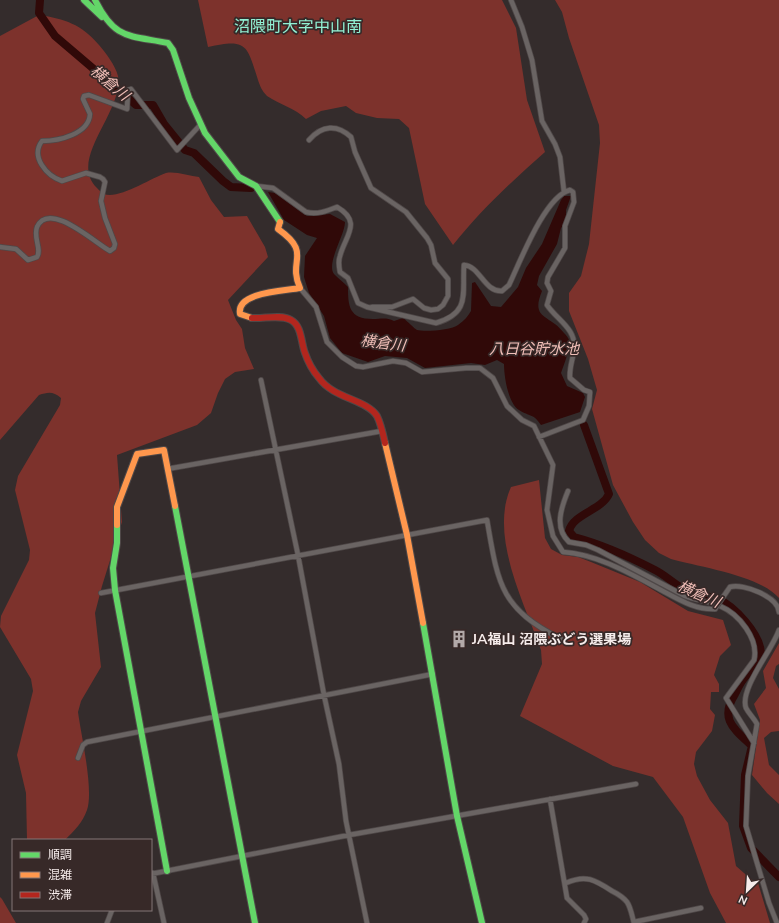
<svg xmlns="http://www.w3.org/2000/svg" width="779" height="923" viewBox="0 0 779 923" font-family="'Nunito Sans','Noto Sans JP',sans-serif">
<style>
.forest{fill:#7d322c}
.water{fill:#300908}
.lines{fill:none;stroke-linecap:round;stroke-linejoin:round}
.river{stroke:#300908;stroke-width:8}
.street-casing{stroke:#4f4848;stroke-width:6}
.fast-casing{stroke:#4f4848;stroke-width:8}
.slow-casing{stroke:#4f4848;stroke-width:8}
.jam-casing{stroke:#4f4848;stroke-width:8}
.street{stroke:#6a6463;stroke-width:4.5}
.fast{stroke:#63d668;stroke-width:6}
.slow{stroke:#ff974d;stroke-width:6}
.jam{stroke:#b3261e;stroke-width:6}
.street-bridge-casing{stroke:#4f4848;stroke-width:6;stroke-linecap:butt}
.street-bridge{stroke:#6a6463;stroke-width:4.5}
.labels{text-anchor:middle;stroke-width:3.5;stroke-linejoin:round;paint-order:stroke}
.poi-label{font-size:14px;font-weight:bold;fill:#f6eceb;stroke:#372928;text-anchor:start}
.water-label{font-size:15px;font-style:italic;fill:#f0beb7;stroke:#372928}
.quarter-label{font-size:16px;fill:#92f1d4;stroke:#372928}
</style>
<rect width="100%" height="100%" fill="#342c2c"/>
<path class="forest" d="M198,0H502L516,28L527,100L545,152C512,181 481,210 453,245L425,204L409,128L399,119L377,118L356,113L346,106L321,111L306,119C295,108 280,105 267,96C262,91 260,86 258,80C247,45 247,38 208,47Z
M555,0H779V598C761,576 700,567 671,559L659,553L645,540L633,522L613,485L592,409L597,390L588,359L569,311V293L581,276L589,244L600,143L599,125L569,38L562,12Z
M39,15C65,19 81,24 99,45C106,53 115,65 118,76C124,112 67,159 97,188C99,190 102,193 104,194C118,200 151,178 166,173C175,171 190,176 199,177L211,200L224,217L247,216L265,247L268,257L228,300L236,320L242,329L245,348L254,369L235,372L225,379L218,393L211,413L197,425L117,455L122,522L102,586L95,613L101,667L81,701L78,712C81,735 94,790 87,810C83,822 74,831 65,840H27L26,793L17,755L33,691L31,679L0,627L1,616L29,560L30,550L15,490L18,476L60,405L61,398C53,391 48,392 39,395L0,440V36Z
M539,480L545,538L551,549L562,555L578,557L591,562L640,582L688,611L723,620L731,645L720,656L714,675L719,684V692H711L710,709L715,715L712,731L696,752L694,764L697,776L710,800L728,823L736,866L752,880L758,883L770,923H726L710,893L683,817L653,777L613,766L520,716L542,664L541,650C524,602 489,536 511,487Z
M779,643V664L776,666L773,678L779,689V731L771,732L764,738L769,765L779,775V804L767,793L752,775L760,720L754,704L766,688L763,671Z
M0,897L2,899L16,923H0Z"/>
<path class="water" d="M268,192L275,193L307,216L330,214L345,222C345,235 326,263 334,274C338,278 344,283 348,287C348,306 349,319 373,319C381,319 386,317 394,321L403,318C407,321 415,329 417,330C425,332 452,330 458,325C464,321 468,316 471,311L472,283L475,282L491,306L501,307L518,287L526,268L542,244L561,200L564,196H571L566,210V222L561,228L557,244L539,276L537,285L542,291C530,320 550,314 564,333C566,335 568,337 569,340C570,351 564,364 561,373L567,386L583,393L585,397L580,412L541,425C533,413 530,417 519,410C508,403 504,376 504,364L497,360L485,365L471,363L425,368L407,358L385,356L368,362L342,353L330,338L324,316L309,293L304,277L305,256L317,238L307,235L284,220Z"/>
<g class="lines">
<path class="river" d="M40,0L39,13L55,36L136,105H153L164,124L185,150L194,153L223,181L231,187L251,188
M584,425L609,494C602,510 573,514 569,531L574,537C601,544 630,557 655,570C665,575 673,583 682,588C695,595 704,595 717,599C734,605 761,635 761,654C761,663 752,670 746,676C741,681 738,688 735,694C719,719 734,729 752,746L745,775L743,826L751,848L779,877"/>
<g class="street-casing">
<path id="street" d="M511,0L522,27L532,60L542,121L555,144L560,157L564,192
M309,140C322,125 337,124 351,137L355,152L371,188L406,212L427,238L431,245L435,263L448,279V296L443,305L438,309L431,310L424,308L413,299L392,307H372
M256,186L273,188L306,212C317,215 327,211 337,207C363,222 345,236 340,256C338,261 339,267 340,272L348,278L358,303L367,307L436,323C471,313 462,293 464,265C480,266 484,292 502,291L509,285C520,262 545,196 570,190L573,192L574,202L565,226V248L548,277L547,283L551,291L547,305C557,320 577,329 574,350C573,359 569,368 570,378L584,390L590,392L589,406L583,420L539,437
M0,247L16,249L28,260L37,257C42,249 33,238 37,227C49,200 95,243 110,251L114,248L115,244L105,218L101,201L105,182L103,179L100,177L86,173L62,181C47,176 30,157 42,141C59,141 89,134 90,114L83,99L84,96L89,95L127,109L128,90L131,89L177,150L201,124
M300,288L316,307L327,342L342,357L356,366L363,367L393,361L406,363L422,372L466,368H480L493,378L507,406L522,420L534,426L553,465L547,510L553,536L563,552C597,554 631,574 661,590C678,599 695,610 715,609
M261,380L298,555L324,695L339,764L346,821L367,923
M167,469L382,431
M568,491C561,508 554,528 569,542L586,545L598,550L685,596C697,601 709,601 720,606C739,614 759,639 754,660L726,698L754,743
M101,593L487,520C498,584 500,608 561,639
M721,600L730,587C744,583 778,597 779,612
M78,758L83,745L87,742L433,674
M550,799L567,898L584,915L586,919L584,923
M153,873L164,923
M151,874L349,835L636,784
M566,883C586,874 595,880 612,891C618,894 623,897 627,902C631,908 632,916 634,923
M634,922L701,908
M107,923L112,910
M777,923L769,903L746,826L748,776L757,724C754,718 749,714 746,708C739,689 773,649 779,630"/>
</g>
<g class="fast-casing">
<path id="fast" d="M84,0L102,17
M95,0C115,40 128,35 168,43L173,50L189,98L205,133L239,177L256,186L280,222
M175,506L255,923
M117,525V543L113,568L115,590L167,871
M423,623L457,816L482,923"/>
</g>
<g class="slow-casing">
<path id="slow" d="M252,318L240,314C236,292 284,291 300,288C287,259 313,254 278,229L280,222
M385,443L407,535L423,623
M117,525V507L137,454L164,450L175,506"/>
</g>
<g class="jam-casing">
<path id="jam" d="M252,318C264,319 280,314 291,320C302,326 301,343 305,353C308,362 313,371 319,378C334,399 366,399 377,416C381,424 383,434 385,443"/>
</g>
<use href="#street" class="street"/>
<use href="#fast" class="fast"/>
<use href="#slow" class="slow"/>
<use href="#jam" class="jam"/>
<g class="street-bridge-casing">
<path id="street-bridge" d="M715,609L721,600"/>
</g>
<use href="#street-bridge" class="street-bridge"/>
</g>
<defs>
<g id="building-bare" transform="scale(1.38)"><path d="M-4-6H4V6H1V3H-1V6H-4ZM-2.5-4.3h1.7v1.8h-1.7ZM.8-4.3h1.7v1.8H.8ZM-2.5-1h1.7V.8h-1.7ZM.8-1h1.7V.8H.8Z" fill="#b2a9a8" stroke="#372928" stroke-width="2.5" paint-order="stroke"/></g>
</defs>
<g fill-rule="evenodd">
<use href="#building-bare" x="459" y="639"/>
</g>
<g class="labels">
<g class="poi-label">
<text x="472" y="644">JA福山 沼隈ぶどう選果場</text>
</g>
<g class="water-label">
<text transform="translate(110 83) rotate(40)" y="5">横倉川</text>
<text transform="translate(383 343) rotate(7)" y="5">横倉川</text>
<text x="534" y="354">八日谷貯水池</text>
<text transform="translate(699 594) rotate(24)" y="5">横倉川</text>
</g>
<g class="quarter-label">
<text x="298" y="32">沼隈町大字中山南</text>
</g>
</g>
<rect x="12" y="839" width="140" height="72" fill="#372928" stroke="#837776"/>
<rect x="20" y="852" width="20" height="6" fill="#63d668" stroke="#837776"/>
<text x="48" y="859" font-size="12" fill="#f6eceb">順調</text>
<rect x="20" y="872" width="20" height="6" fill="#ff974d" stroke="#837776"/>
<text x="48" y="879" font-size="12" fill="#f6eceb">混雑</text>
<rect x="20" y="892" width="20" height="6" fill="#b3261e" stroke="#837776"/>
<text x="48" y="899" font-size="12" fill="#f6eceb">渋滞</text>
<g transform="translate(747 891) rotate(205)" stroke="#372928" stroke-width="3" paint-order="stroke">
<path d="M0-3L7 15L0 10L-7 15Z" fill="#f6eceb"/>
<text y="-6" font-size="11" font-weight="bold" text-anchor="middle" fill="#f6eceb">N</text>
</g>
</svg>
